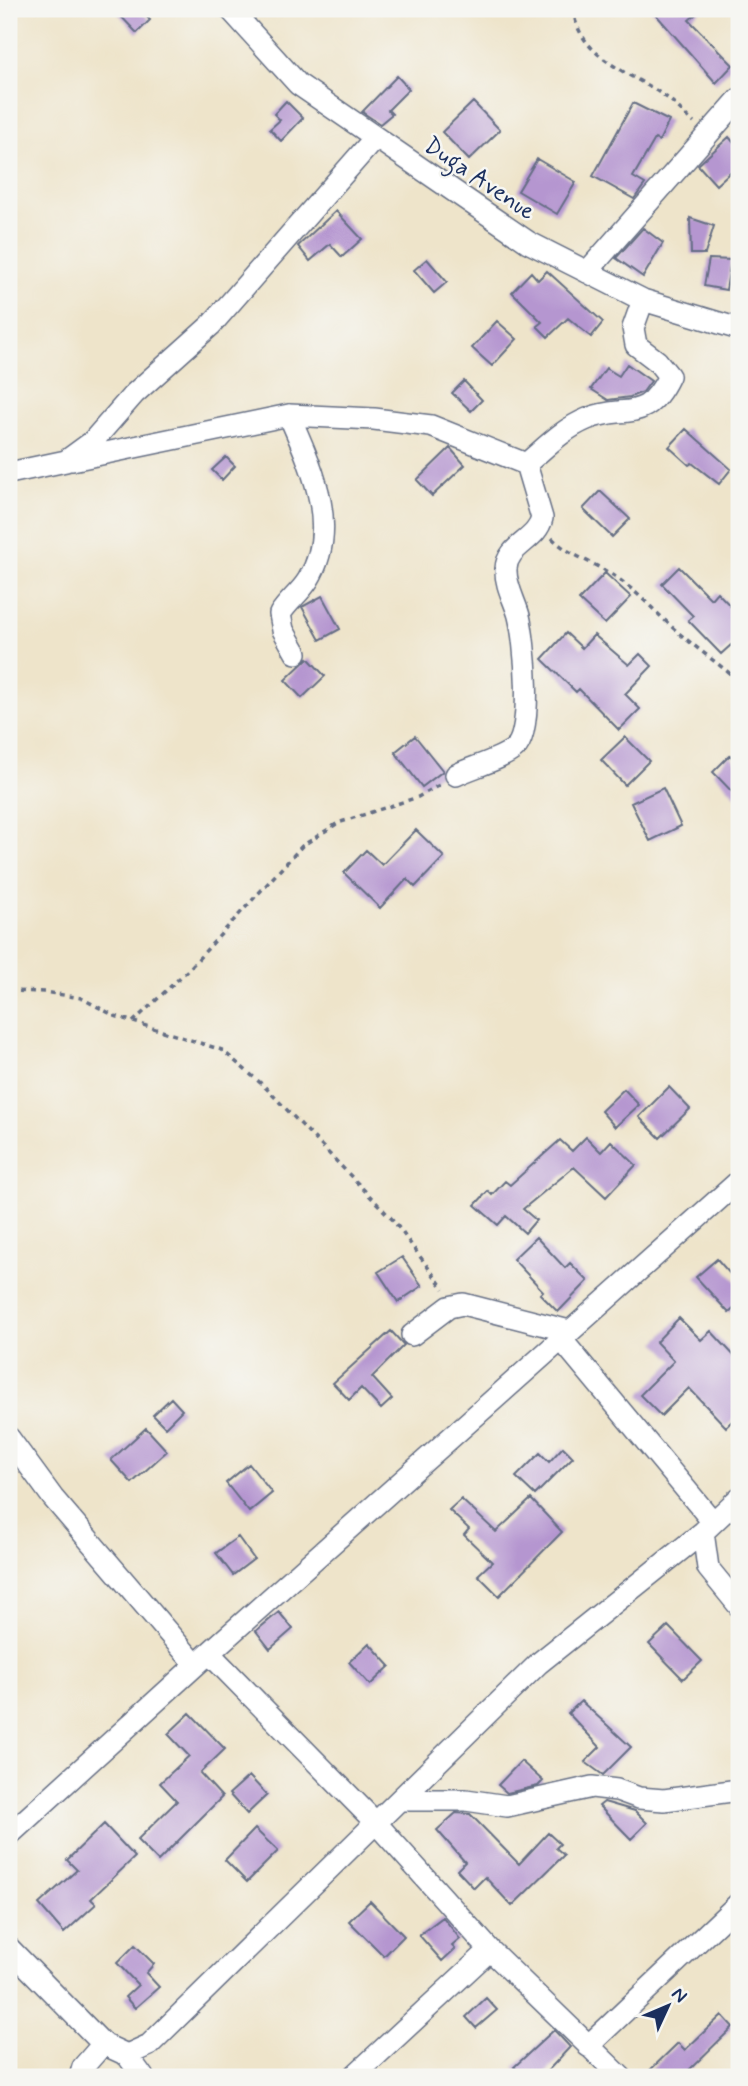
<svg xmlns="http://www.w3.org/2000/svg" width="748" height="2086" viewBox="0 0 748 2086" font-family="Mynerve,sans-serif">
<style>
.building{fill:#b596d0}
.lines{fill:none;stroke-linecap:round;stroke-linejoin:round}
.street-casing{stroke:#656e84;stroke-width:24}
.path{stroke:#656e84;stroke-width:3.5;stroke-dasharray:5 5;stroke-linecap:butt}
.street{stroke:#fff;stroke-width:21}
.labels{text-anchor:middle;stroke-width:5;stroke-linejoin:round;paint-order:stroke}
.street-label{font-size:24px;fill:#1b2f5e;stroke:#f6f6f2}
</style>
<rect width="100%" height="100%" fill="#f6f6f2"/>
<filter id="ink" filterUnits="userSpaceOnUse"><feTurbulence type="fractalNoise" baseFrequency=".0143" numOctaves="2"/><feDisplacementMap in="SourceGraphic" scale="14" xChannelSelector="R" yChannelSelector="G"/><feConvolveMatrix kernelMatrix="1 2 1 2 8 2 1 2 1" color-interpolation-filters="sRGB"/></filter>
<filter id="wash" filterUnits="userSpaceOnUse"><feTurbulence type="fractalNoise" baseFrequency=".00686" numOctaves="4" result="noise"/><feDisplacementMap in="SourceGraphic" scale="28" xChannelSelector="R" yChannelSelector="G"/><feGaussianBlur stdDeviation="1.57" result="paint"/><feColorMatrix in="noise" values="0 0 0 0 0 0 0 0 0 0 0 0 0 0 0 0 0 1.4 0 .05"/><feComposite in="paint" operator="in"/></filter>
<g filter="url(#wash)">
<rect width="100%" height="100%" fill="#eee4ca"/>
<g id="blocks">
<path class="building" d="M114,9H139L150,20L137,33Z
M651,9H702L689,20L733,65L716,83Z
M397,76L409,89L388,110L392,114L380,124L362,112Z
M286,101L303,118L281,141L270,129L280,120L274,114Z
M473,102L500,130L469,160L442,132Z
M633,103L669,121L659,141L655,139L633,177L645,184L634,199L593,176Z
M729,137L739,149V164L716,185L698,165Z
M537,159L576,182L557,214L518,191Z
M336,211L362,239L342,257L330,244L310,261L298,246Z
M690,218L714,226L705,254H691Z
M643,228L663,243L643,277L616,258Z
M427,259L447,282L434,293L414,270Z
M709,259L731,260L726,290L704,286Z
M547,271L603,322L591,337L568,318L548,337L537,326L542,322L512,292L531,272L538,280Z
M497,321L517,339L492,366L472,348Z
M627,364L651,381L643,392L630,397L608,400L591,389L606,368L619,376Z
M464,381L482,400L471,411L452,393Z
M686,429L731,469L719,484L692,463L689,465L669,447Z
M450,448L465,465L432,496L417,480Z
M226,457L235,466L222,480L212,470Z
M600,491L630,519L612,537L583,509Z
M679,567L711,599L717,592L739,615V653L731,645L721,654L688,620L693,616L662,584Z
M605,573L631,597L605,624L579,600Z
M322,596L340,629L320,640L302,607Z
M566,633L582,648L594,635L629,665L640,654L652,666L625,694L640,709L619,730L579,689L576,692L542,659Z
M308,658L325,676L302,698L285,680Z
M415,736L443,771L422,787L395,752Z
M625,737L649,761L625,785L601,760Z
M730,755L739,765V799L713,772Z
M663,788L681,826L650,841L631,803Z
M416,830L444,857L415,887L407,879L380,908L344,873L366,850L382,865Z
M669,1087L690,1109L660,1138L639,1117Z
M624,1089L639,1105L615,1127L601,1111Z
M586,1137L601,1152L611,1141L636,1165L606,1197L574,1167L523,1209L536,1220L525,1233L506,1216L498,1225L475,1205L488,1191L492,1195L505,1181L510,1185L560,1140L572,1151Z
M536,1237L565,1268L570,1263L588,1281L558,1312L540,1294L543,1291L513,1259Z
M402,1257L422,1286L398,1302L378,1272Z
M717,1259L739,1284V1304L729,1313L696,1277Z
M679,1318L701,1340L711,1331L739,1361V1414L726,1427L689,1388L661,1416L640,1395L674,1361L656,1342Z
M391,1331L404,1345L372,1377L392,1399L381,1409L361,1388L349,1400L333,1383Z
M171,1398L182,1410L165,1427L153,1415Z
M146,1428L167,1451L132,1483L111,1460Z
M563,1447L573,1457L535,1495L516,1477L540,1453L549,1462Z
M249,1464L272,1493L249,1512L226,1483Z
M461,1499L496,1532L531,1499L562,1532L499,1596L478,1575L492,1562L464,1535L469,1529L449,1510Z
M238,1537L254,1559L233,1575L216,1553Z
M279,1612L293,1629L270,1649L256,1631Z
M668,1626L702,1661L683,1679L649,1644Z
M369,1643L390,1666L370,1685L349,1662Z
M581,1701L631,1747L603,1775L585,1762L600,1747L568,1713Z
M190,1713L225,1749L200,1773L222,1797L158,1861L137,1840L177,1801L160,1783L189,1756L168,1734Z
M521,1761L543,1781L538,1786L507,1793L498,1785Z
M249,1776L267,1795L247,1814L229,1794Z
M604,1802L635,1811L647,1823L631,1839L599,1806Z
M456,1813L470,1814L519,1864L548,1833L560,1844L556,1848L564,1855L512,1906L485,1877L474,1888L457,1870L465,1862L437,1830Z
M104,1824L135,1857L91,1899L96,1904L64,1933L39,1904L77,1870L67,1860Z
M255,1829L278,1851L247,1882L225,1860Z
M370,1901L404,1936L384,1956L349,1921Z
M443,1917L460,1939L452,1946L455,1949L442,1961L419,1935Z
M135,1945L154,1964L146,1973L159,1987L135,2008L125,1997L138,1985L117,1963Z
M486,1998L497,2010L476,2028L466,2017Z
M722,2015L733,2027L682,2077H643L678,2043L685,2050Z
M554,2030L570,2047L542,2077H524L514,2067Z"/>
</g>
</g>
<g filter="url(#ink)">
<use href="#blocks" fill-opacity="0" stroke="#656e84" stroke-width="2"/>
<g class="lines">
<g class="street-casing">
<path id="street" d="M230,9L298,84L528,242L643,300L739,329
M587,272L739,99
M289,415C311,466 341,527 308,580C300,593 288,601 280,614L283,630L296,653
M72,460L289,415L374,419L431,426L526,464
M9,473L66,461L92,442L134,394L211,325L374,139
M456,775C472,767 503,759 515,748C534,732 525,640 519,616C515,601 505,585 506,569C507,545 537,541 542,518L526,464C546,447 563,429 587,419C625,403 645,426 669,376L657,361L636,345L633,328L643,300
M412,1335L449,1307L463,1304L569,1331
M561,1339L713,1522
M9,1438L53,1498L195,1664
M703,1532L708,1568L739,1606
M209,1653L376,1823L490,1950L621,2077
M400,1800H466L507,1806L592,1787L617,1790L639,1798L664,1800L739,1790
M9,1835L209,1653L739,1181
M9,1948L103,2044L127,2055L149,2045L539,1663L703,1532L739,1498
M588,2046L739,1903
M127,2055L143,2077
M80,2077L83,2067L103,2044
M353,2077L490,1950"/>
</g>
<path class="path" d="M573,9C579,58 630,72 666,97C676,104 685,115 694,123
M552,538C571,557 597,563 620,580C642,596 659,616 680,634C699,650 720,665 739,681
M9,991L45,992L81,998L115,1016L222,1050L264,1086L393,1220L444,1289
M133,1022L189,969L302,846L338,823L418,797L441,784"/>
<use href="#street" class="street"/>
</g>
</g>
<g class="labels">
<g class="street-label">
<text transform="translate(480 178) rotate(34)" y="8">Duga Avenue</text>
</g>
</g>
<rect width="748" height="2086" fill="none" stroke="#f6f6f2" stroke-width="35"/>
<g transform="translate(668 2006) rotate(46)" stroke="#f6f6f2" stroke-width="5" paint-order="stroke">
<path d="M0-5L12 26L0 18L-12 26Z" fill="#1b2f5e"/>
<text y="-10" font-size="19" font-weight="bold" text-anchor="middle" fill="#1b2f5e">N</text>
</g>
</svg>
